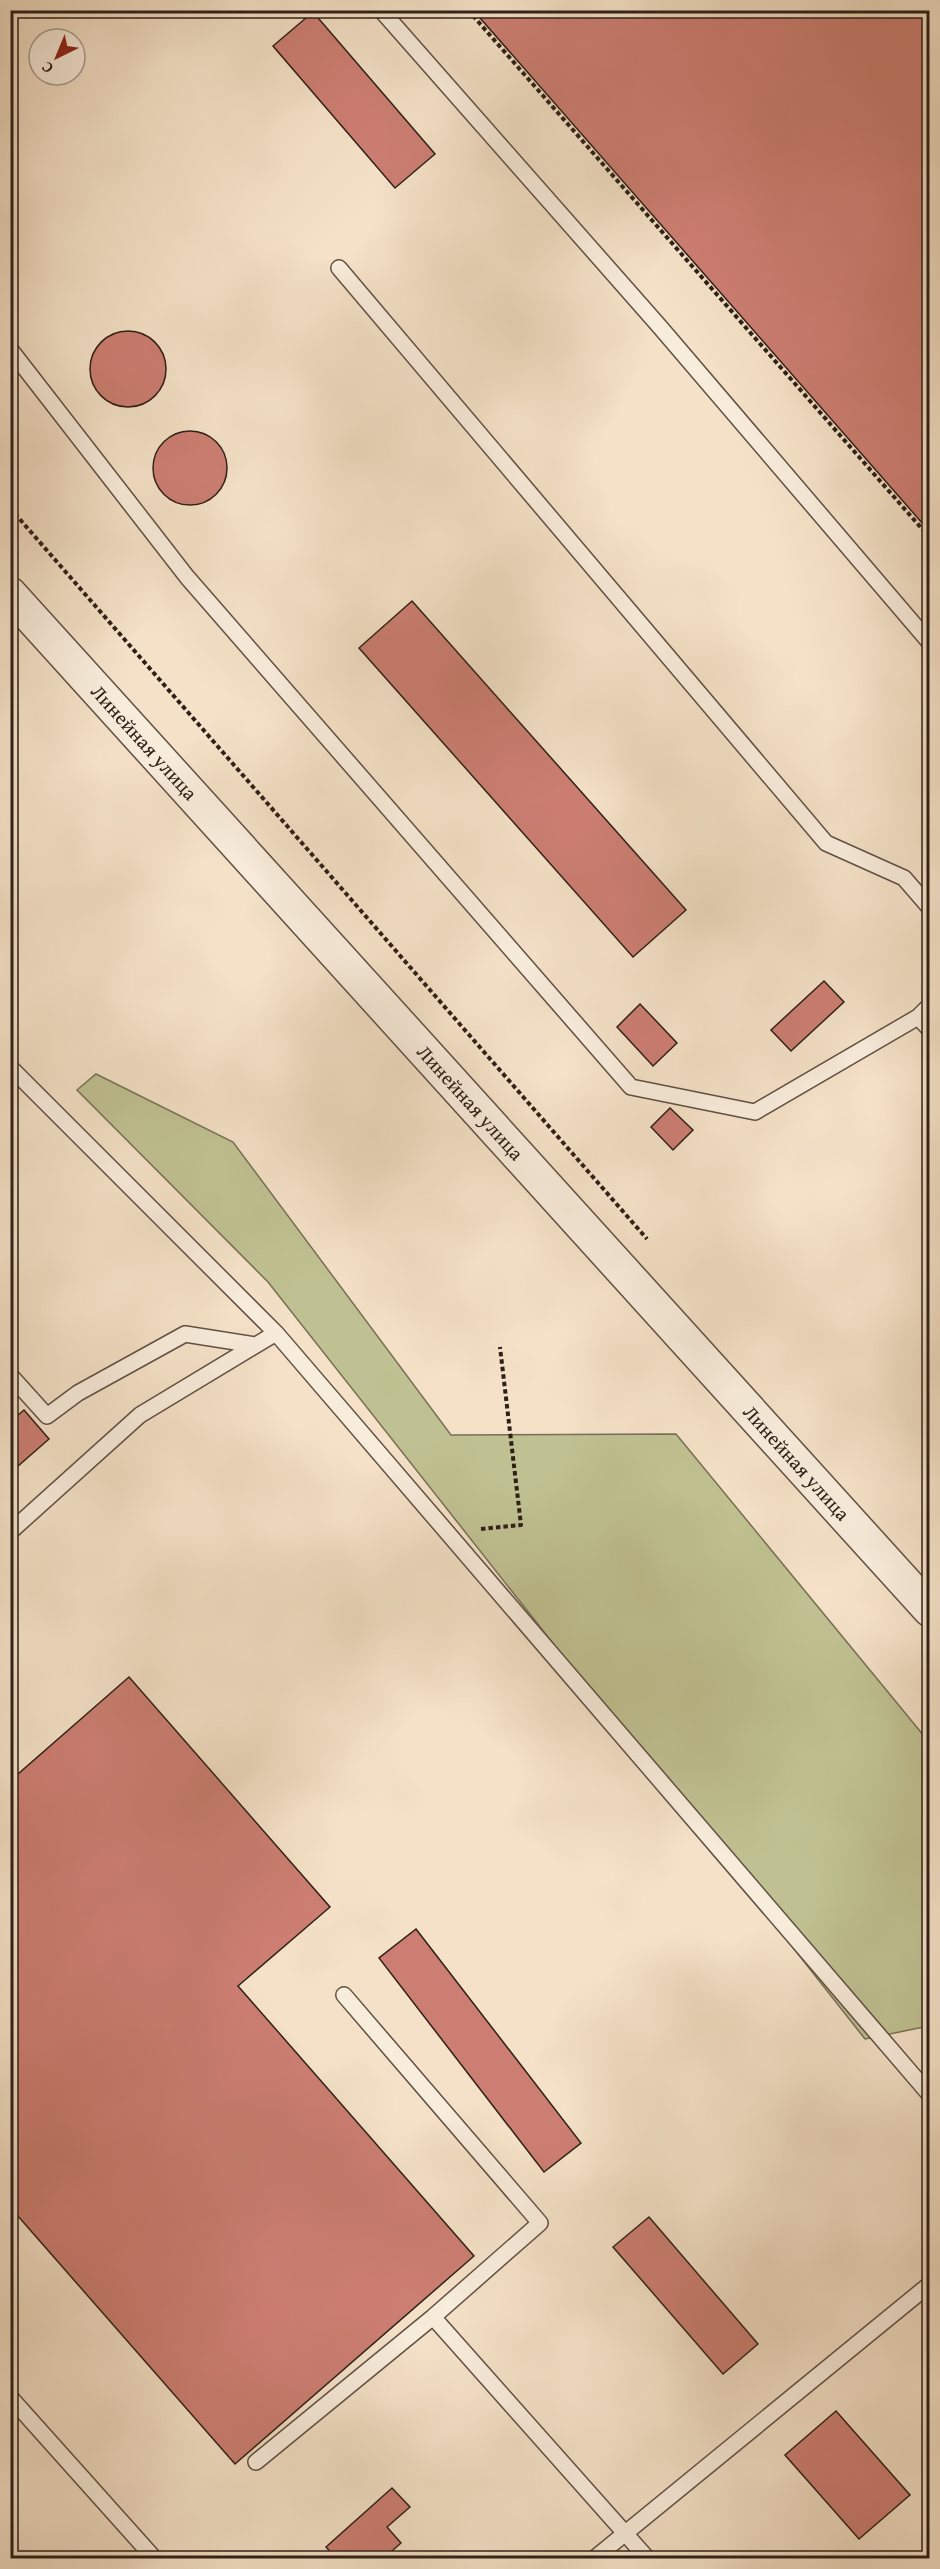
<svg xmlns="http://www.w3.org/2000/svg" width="940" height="2569" viewBox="0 0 940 2569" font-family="'Gentium Book Plus',serif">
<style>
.green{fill:#c0c192;stroke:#777055;stroke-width:1.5}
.building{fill:#cc7e72;stroke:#2e2018;stroke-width:1.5}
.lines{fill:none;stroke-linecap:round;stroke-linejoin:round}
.service-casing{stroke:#605044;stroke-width:18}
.tertiary-casing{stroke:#605044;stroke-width:36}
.path{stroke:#2e2018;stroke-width:4;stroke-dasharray:4.5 3;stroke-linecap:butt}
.service{stroke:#f8ecdb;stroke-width:15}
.tertiary{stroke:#f8ecdb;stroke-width:33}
.labels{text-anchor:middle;stroke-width:4.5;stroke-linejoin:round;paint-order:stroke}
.street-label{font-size:20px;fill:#2e2018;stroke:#f8ecdb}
</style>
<rect width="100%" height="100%" fill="#f4e1c7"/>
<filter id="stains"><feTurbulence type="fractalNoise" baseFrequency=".00333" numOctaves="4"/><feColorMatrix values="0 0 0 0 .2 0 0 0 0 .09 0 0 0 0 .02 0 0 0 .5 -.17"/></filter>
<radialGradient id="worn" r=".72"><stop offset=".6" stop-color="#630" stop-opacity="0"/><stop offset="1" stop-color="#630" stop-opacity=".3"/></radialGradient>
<path class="green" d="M96,1074L233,1142L451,1435L676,1434L929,1742V2026L865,2039L268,1282L77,1090Z"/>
<path class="building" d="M473,10H930V532Z
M313,12L435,154L395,188L273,46Z
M90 369a38 38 0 1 1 76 0a38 38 0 1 1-76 0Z
M153 468a37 37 0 1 1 74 0a37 37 0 1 1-74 0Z
M412,601L686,910L633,957L359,648Z
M824,981L844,1002L791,1051L771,1030Z
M640,1004L677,1043L653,1066L617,1027Z
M670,1108L693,1130L673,1150L651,1127Z
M24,1410L49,1439L10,1473V1422Z
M129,1677L330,1907L238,1986L474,2256L235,2464L10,2207V1781Z
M416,1929L581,2143L544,2172L379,1958Z
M649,2217L758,2344L723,2374L613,2247Z
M836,2411L910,2495L859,2539L785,2455Z
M392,2488L410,2507L387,2527L401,2543L384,2558H336L326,2547Z"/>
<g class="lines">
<g class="service-casing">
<path id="service" d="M381,10L660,327L930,643
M339,268L826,843L904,878L930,908
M10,349L187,577L631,1087L755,1112L918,1017
M930,1005L918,1017L930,1030
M10,1067L276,1333
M10,1375L47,1416L78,1393L185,1334L255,1345
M10,1532L140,1415L276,1333L930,2095
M344,1995L540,2223L433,2317L647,2558
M10,2397L154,2558
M256,2462L433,2317
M595,2558L930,2284"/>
</g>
<g class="tertiary-casing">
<g id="tertiary">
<path id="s1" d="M10,594L930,1610"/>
</g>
</g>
<path class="path" d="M468,10L930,538
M10,508L647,1239
M481,1529L521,1525L500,1347"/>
<use href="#service" class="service"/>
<use href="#tertiary" class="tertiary"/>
</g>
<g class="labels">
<g class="street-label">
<text dy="7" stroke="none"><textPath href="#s1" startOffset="200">Линейная улица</textPath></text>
<text dy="7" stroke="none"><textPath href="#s1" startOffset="686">Линейная улица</textPath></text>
<text dy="7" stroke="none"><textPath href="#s1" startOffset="1172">Линейная улица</textPath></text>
</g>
</g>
<rect width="940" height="2569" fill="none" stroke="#f4e1c7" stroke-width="36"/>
<rect x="12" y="12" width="916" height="2545" fill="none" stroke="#2e2018" stroke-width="3"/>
<rect x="18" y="18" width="904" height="2533" fill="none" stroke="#2e2018" stroke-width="1.5"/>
<g transform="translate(57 57) rotate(223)"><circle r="28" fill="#f8ecdb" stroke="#a79a8d" stroke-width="1.5"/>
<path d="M0-4.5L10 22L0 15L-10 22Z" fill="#8f2418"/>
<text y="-9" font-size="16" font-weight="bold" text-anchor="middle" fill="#2e2018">С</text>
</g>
<rect width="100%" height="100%" filter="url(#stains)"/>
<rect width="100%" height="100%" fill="url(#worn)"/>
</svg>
